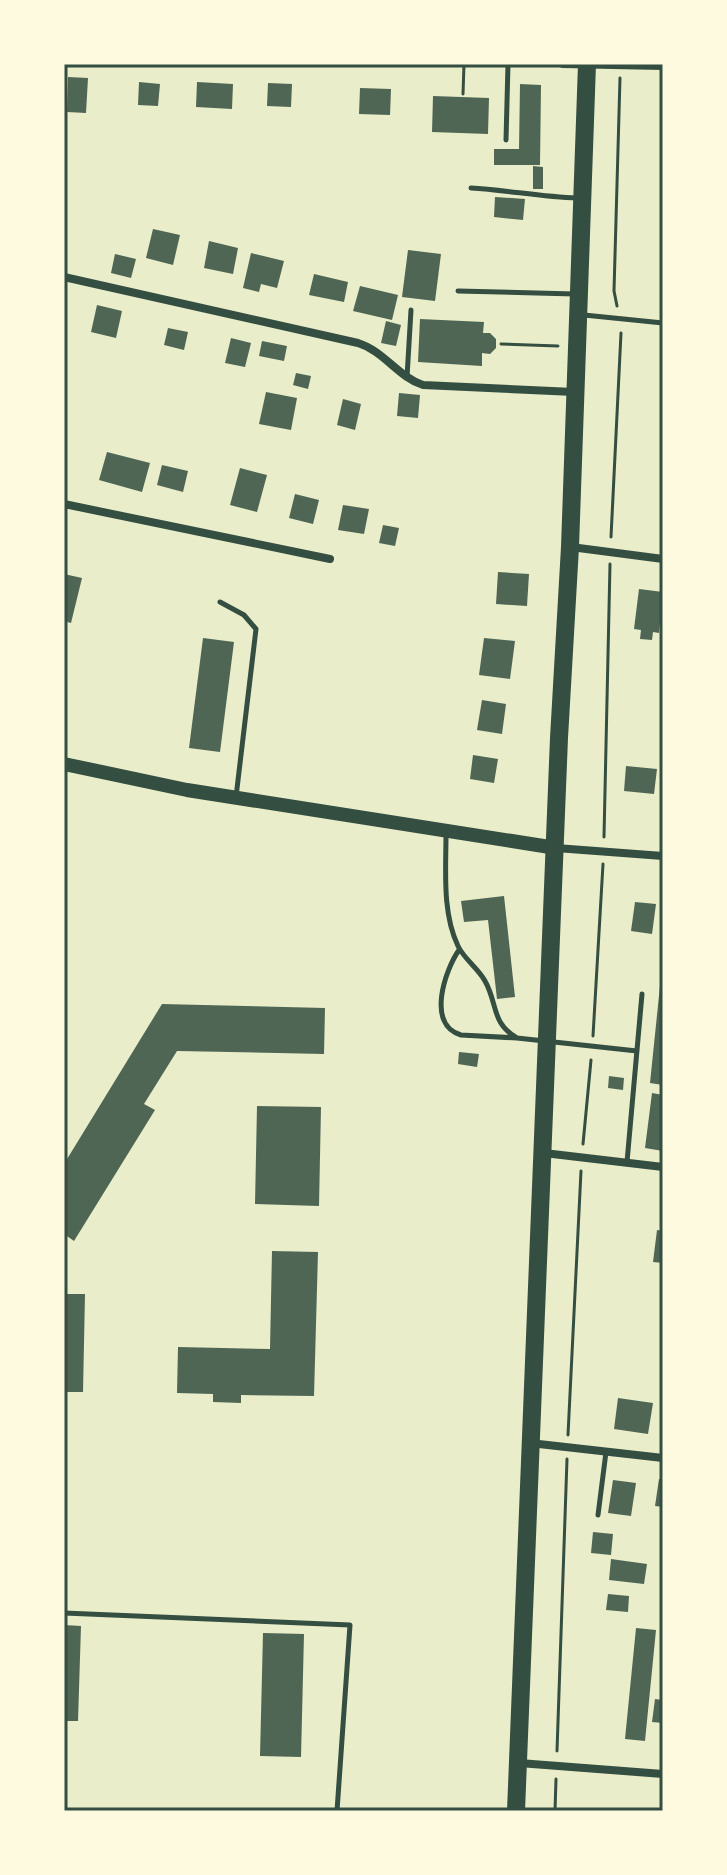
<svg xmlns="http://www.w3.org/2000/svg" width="727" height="1875" viewBox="0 0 727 1875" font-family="'Work Sans',sans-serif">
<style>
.building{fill:#4f6655}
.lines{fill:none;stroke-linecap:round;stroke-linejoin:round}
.path{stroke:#344e41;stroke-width:3}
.service{stroke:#344e41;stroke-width:5}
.minor{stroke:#344e41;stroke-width:8}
.secondary{stroke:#344e41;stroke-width:14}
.trunk{stroke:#344e41;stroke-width:18}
.neatline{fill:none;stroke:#344e41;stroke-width:3}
</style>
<rect width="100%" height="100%" fill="#e9edc9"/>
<path class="building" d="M68,77L88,78L86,113L67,112Z
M139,82L160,84L158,106L138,105Z
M197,82L233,84L232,109L196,107Z
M268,83L292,84L291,107L267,106Z
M520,84L541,85L540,165H494V149H519Z
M360,88L391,89L390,115L359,114Z
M433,96L489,98L488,134L432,132Z
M533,166L543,167V189H533Z
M495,197L525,199L523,220L494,217Z
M153,229L180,235L173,265L146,258Z
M209,241L238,248L233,274L204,268Z
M408,250L441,254L435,301L402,297Z
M251,253L284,261L277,288L261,284L259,292L243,288Z
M115,254L136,259L131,278L111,273Z
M314,274L348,282L344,302L309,295Z
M360,286L398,295L392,320L353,311Z
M97,305L122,311L116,338L91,332Z
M420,319L484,322L483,333H490L496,339V348L490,354L482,353V366L418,362Z
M386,321L401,325L396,346L381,343Z
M168,328L188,332L184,350L164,345Z
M231,338L251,343L245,367L225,363Z
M262,341L287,346L284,361L259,356Z
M296,373L311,376L308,389L293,385Z
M266,392L297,398L291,430L259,424Z
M399,393L420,395L418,418L397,416Z
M343,399L361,404L355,430L337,425Z
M107,452L150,463L142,492L99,480Z
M162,465L188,471L183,492L157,485Z
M240,468L267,475L257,512L230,505Z
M295,494L319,500L313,524L289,518Z
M343,505L369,509L364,534L338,530Z
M383,525L399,528L395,546L379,543Z
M498,572L529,574L527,606L496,604Z
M64,574L82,578L71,623L64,621Z
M639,589L663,592L659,633L653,632L652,640L640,639L641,630L634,629Z
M203,638L234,642L220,752L189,748Z
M484,638L515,641L510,679L479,675Z
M482,700L506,704L502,734L477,730Z
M473,755L498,759L494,783L470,779Z
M626,766L657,769L654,794L624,791Z
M504,896L515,997L497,999L488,920L464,922L461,901Z
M635,902L656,904L652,934L631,931Z
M660,986H663V1085L650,1083Z
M162,1004L325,1008L324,1054L177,1051L144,1104L155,1110L74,1241L64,1234V1164Z
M459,1052L479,1054L477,1067L458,1064Z
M609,1076L624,1078L623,1090L608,1088Z
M652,1093L663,1095V1151L645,1148Z
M257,1106L321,1107L319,1206L255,1204Z
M657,1230L663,1231V1263L653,1262Z
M272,1251L318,1252L314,1396L241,1395V1403L213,1402V1394L177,1393L178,1347L270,1349Z
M64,1294H85L83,1392H64Z
M618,1398L653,1403L648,1434L614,1429Z
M659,1479H663V1507L655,1506Z
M613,1480L636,1483L631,1516L608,1513Z
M593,1532L613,1534L611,1555L591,1553Z
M611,1559L647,1564L644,1584L609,1580Z
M608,1594L629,1596L628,1612L606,1610Z
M64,1625L81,1626L78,1721H64Z
M636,1628L656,1630L645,1741L625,1739Z
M263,1633L304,1634L301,1757L260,1756Z
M655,1699L663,1700V1723L652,1722Z"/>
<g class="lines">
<path class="path" d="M463,94L464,64
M617,306L614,291L620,78
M501,344L558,346
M611,537L621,333
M604,837L610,564
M593,1036L603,864
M583,1144L591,1060
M568,1435L581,1171
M557,1751L567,1459
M555,1811L556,1779"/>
<path class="service" d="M506,140L508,64
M471,188C507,190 541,197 577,198
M458,291L575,294
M584,315L663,323
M407,377L411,310
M220,602L244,615L256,629L236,797
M446,834C446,870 442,913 458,946C464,959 478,968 485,981C498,1004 491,1023 517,1038L637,1051
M459,950C445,970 426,1025 461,1035L517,1038
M627,1162L642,994
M598,1515L606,1452
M64,1613L350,1625L337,1811"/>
<path class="minor" d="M563,64L663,66
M64,277L358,343C384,351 398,377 423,385L574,392
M64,504L330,559
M571,547L663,559
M556,848L663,856
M544,1153L663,1167
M530,1443L663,1458
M519,1763L663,1774"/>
<path class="secondary" d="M64,764L187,790L556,848"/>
<path class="trunk" d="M516,1811L559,738L570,547L587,64"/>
</g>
<rect width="727" height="1875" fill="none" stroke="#fefae0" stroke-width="132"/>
<rect x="66" y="66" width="595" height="1743" class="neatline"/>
</svg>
